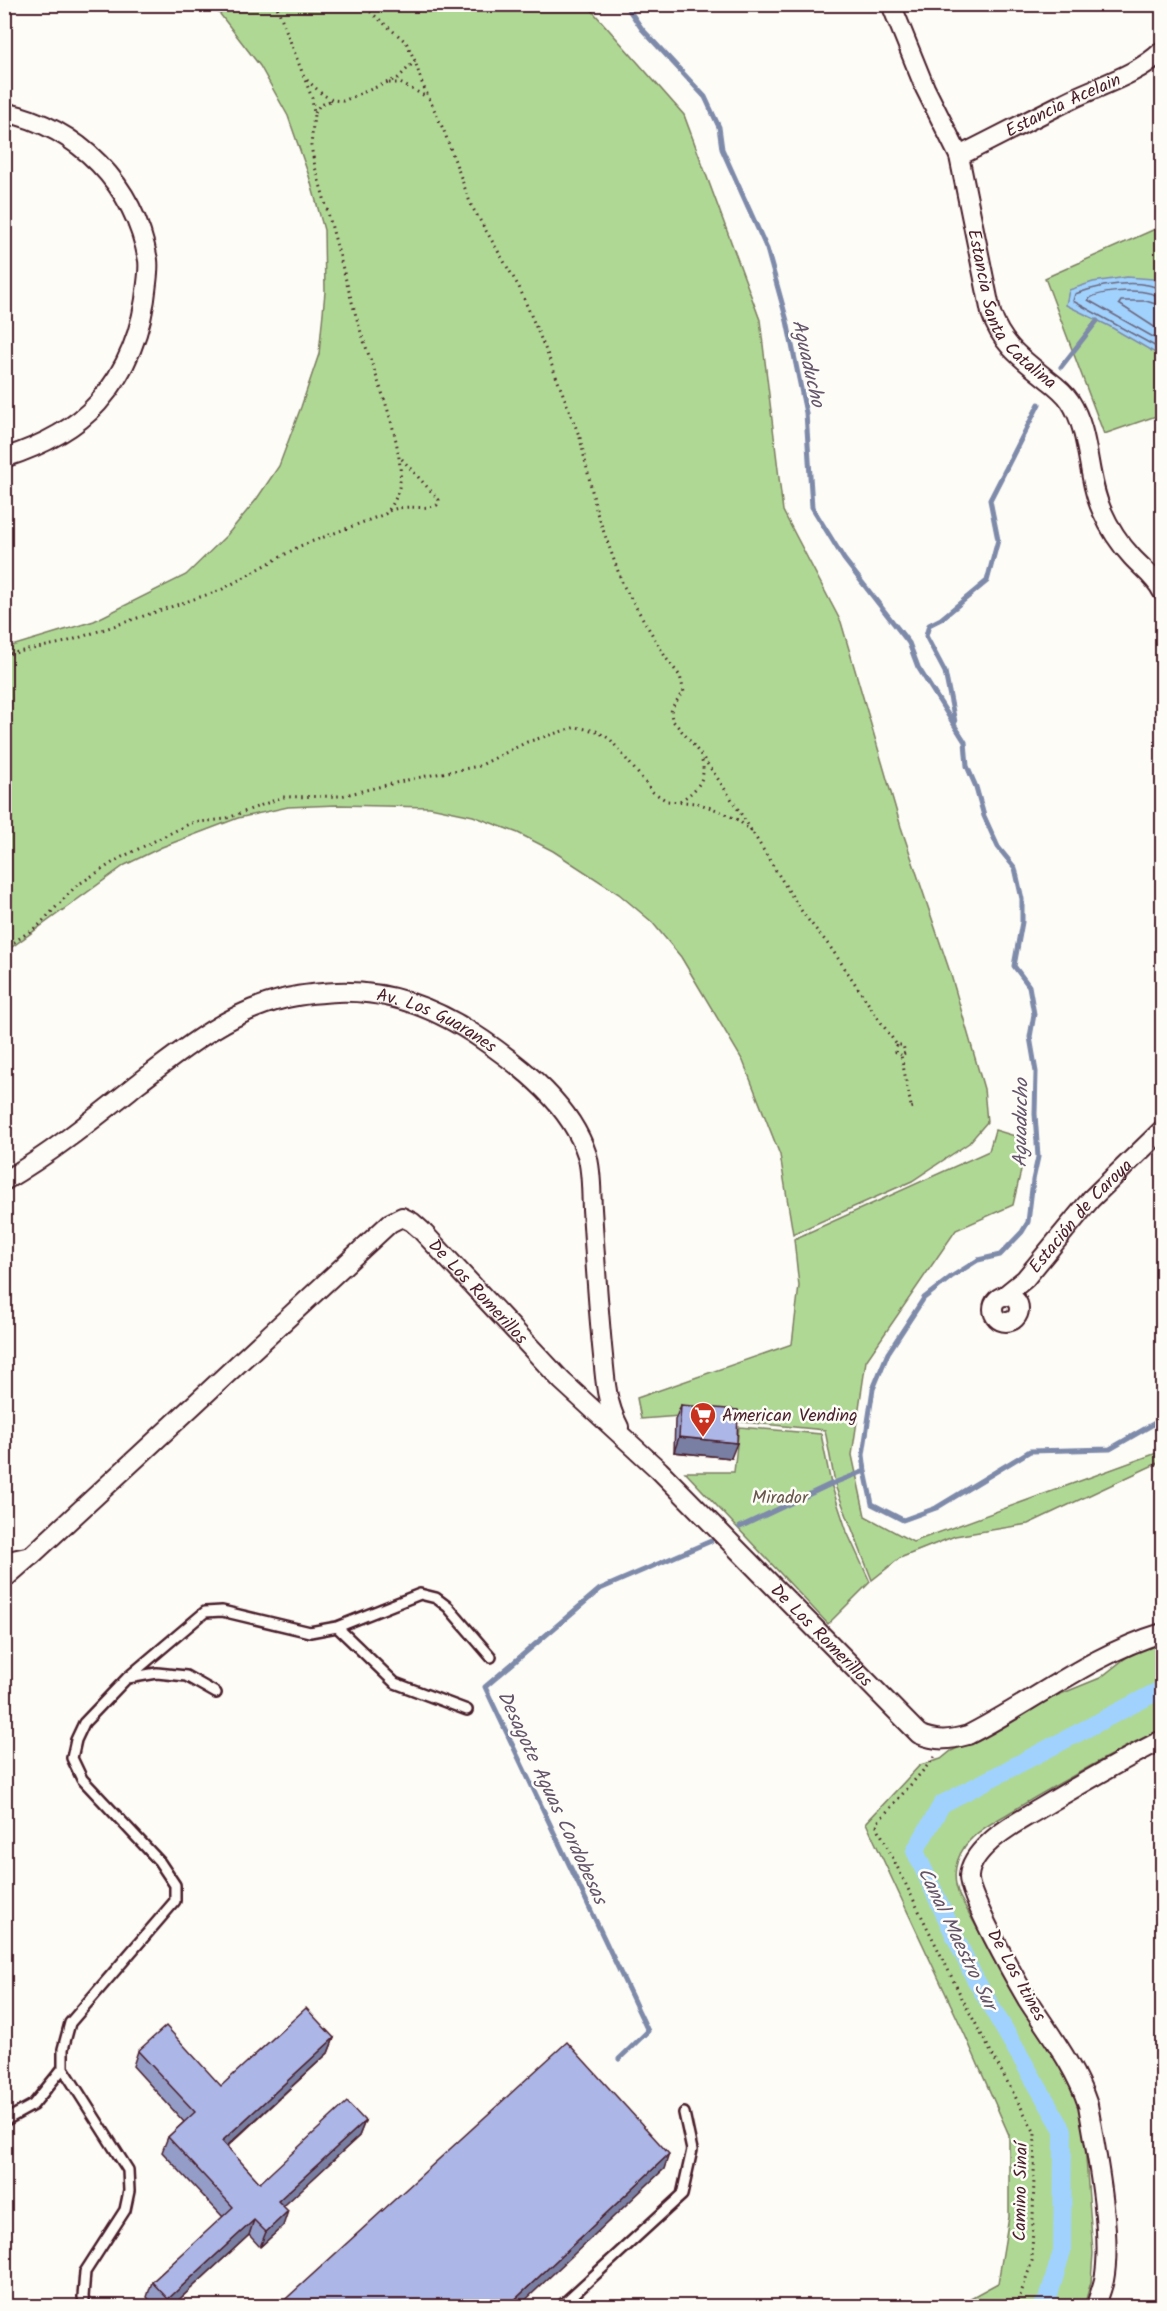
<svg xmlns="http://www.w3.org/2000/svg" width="1167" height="2311" viewBox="0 0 1167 2311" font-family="Kalam,sans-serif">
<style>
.green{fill:#afd895;stroke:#7c7c60;stroke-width:1.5}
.water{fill:#a0d2fd;stroke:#7e8aa9;stroke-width:1.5}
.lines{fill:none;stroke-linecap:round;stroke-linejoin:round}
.shore{stroke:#6c677f;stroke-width:1.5}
.stream{stroke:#7e8aa9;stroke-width:5}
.canal{stroke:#a0d2fd;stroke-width:18}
.lane-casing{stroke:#4a1f2b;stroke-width:14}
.street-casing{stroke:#4a1f2b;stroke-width:22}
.path{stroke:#4a1f2b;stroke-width:3;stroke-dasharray:1.5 4.5;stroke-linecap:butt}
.lane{stroke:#fdfcf7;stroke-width:9}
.street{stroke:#fdfcf7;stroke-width:18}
.wall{fill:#949dc7;stroke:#4a1f2b;stroke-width:1.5}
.shaded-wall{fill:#787fa2;stroke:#4a1f2b;stroke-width:1.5}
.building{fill:#acb6e7;stroke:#4a1f2b;stroke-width:1.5}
.labels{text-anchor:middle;stroke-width:5;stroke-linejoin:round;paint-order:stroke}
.street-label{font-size:18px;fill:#4a1f2b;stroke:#fdfcf7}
.poi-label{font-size:18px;fill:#4a1f2b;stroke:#fdfcf7;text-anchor:start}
.park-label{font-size:18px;fill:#68564b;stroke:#fdfcf7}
.water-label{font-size:20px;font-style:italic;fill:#64556a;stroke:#fdfcf7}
</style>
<rect width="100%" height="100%" fill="#fdfcf7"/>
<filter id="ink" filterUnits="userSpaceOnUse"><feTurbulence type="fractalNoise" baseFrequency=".0167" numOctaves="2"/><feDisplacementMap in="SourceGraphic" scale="12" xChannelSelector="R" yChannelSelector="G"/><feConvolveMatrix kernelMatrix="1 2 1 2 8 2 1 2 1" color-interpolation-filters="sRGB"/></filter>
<g filter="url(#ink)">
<path class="green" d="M207,5H587L684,115L760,320L783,511L841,622L901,827L951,975L984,1089L987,1122L969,1143L912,1181L793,1234L780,1155L743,1061L681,957L652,922L619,894L553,851L518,833L473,816L430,807L337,805L288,807L238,818L162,847L125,865L5,952V648L94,621L186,575L227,535L256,500L279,466L301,407L319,354L325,292L324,230L309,176L288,116L260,66L220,14Z
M1162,226V414L1104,434L1045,278Z
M995,1130L1028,1140L1013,1205L956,1230L866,1361L852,1455L865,1516L913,1542L1162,1451V1461L1028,1524L955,1536L900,1558L872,1580L836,1488L825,1430L680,1416L641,1419L637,1398L792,1344L799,1286L794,1239L989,1151Z
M739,1427L821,1434L831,1484L847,1532L870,1582L828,1624L685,1472H734Z
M1162,1639V1730C1142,1737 1124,1748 1105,1758C1073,1776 1041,1793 1009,1813C994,1822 976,1831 965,1846C954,1862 952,1879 960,1897L1001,1972L1075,2092L1083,2118L1093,2253L1091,2282L1084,2306H956L998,2283L1009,2217V2135L965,2035L866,1823L920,1765L941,1759L951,1751L978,1739L1046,1700L1100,1678L1142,1645Z"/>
<path class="water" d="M1127,277L1153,279L1162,284V357L1109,326L1066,305L1069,290L1093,282Z"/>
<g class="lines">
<path class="shore" d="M1162,289C1157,288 1153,286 1148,285C1124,281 1098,286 1075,294L1073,301L1162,350
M1162,297C1157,296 1154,294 1149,293C1136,289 1096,291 1088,300L1162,342
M1162,306L1146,301H1121L1119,304L1162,332"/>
<path class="stream" d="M625,4L642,29L705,97L719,127L722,149L767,249L787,321L806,413L812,507L844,559L909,643L918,667L965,742L967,766L976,787L984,816L998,847L1015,868L1022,899V922L1014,966L1029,986L1034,1014L1030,1037L1036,1072L1035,1114L1038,1157L1033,1180L1028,1222L1022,1232L1000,1255L978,1260L951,1277L924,1298L888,1353L873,1389L863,1455L865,1471
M1061,367L1097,321
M955,722L945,672L926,636L929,625L941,619L987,581L998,540L990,500L1039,404
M740,1527L831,1484L865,1471L872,1504L903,1520L936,1508L1030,1451L1110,1449L1162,1419
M619,2059L648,2031L485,1687L600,1589L711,1541"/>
<path class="canal" d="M1042,2306L1048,2299L1062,2251L1063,2130L974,1977L915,1851L942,1804L1162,1689"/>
<g class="lane-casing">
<path id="lane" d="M337,1627L395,1683L467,1710
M128,1678L157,1673L186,1676L216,1693
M63,2068L128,2170L129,2191L125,2210L85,2272L83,2297L85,2306
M4,2121L33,2105L63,2068V2049L70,2023L175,1901V1885L159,1861L82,1779L72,1758L76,1740L84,1723L127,1678L205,1612L222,1611L310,1632L337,1627L420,1594L436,1598L448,1607L491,1657
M561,2306L682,2195L692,2150L684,2113"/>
</g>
<g class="street-casing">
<g id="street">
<path id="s1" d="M891,4L925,88L959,156L991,313C1002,345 1021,358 1047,379C1055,385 1064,392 1070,401C1091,433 1086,476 1102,511C1109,527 1120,544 1132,557C1143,569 1155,577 1162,591"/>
<path d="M4,112C79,128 134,184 148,260C149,267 148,275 147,283C143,327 128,369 98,403C74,430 38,447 4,458"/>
<path id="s2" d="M959,156C997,137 1035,117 1074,98C1104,84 1138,74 1162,51"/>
<path id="s3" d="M4,1181C52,1153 96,1117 140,1082C183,1049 229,1012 283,999C301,994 319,993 337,992C390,990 440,1010 483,1040C525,1069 571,1106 587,1155C592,1172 591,1192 592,1209C595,1258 598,1307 603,1356C605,1381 607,1405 619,1427"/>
<circle cx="1006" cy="1309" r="13"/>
<path id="s4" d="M1004,1296L1025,1279L1091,1199L1162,1130"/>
<path id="s5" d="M4,1562L31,1556L390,1223L402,1217L412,1222L421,1230L562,1381L659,1470L919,1734C937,1742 950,1740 968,1735C1033,1702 1092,1654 1162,1633"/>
<path d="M4,1579L28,1558"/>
<path d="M1096,2306C1098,2298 1102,2289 1104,2280C1113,2235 1096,2151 1088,2105C1075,2066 1049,2033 1027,1999C1016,1980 967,1894 969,1876C970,1863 981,1850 990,1842C1003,1829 1023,1819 1039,1809C1079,1785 1120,1761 1162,1740"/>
</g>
</g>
<path class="path" d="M361,4L406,42L415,61L422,83L444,131L471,205L519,287L547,353L580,438L597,513L623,585L666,658L680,676L684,692C677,702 667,707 673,721C723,777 758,844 799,907C809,923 824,937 835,954C856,984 875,1015 897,1045H903L905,1053L901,1055L911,1106L910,1108L914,1107L911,1106
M307,80L322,94L332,100L343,101L398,78L415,61
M389,83H400L427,97
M315,113L319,106L332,100
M389,511C407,503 423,511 437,505L439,500L400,457
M4,655L66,642L221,590L300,546L385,514C397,502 402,484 400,467C396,421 373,371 359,326C343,273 331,220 315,167L311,146L314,114L312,98L276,4
M680,801C697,790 708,779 701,758
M4,949L39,925L76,886L120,858L191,823L225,819L283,797L341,796L416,778L479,766L527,742L576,727L596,731L610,739L653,792L667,801L697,803L717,810L738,820L752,832
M897,1045L896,1052L901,1055
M935,1757L876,1824L966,2006L1035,2133L1032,2261L1019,2299L1010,2306"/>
<use href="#lane" class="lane"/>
<use href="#street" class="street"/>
</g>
<path class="wall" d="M681,1405L731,1458L674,1452L675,1420Z
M334,2038L328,2053L227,2147L260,2183L365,2121L359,2136L283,2206V2226L260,2247L249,2235L171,2307H156L147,2297L152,2282L223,2217L162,2152L168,2137L184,2122L133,2066L138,2051L221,2086Z"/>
<path class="shaded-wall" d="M679,1437L737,1443L731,1458L674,1452Z
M334,2038L328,2053L216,2156L222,2141Z
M365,2121L359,2136L273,2216L278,2201Z
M669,2154L664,2169L518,2307H507Z
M288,2211L283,2226L260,2247L266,2232Z
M254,2220L249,2235L171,2307H166L168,2299Z"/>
<path class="building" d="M681,1405L738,1410L737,1443L679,1437Z
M306,2008L334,2038L222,2141L260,2183L347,2102L365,2121L278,2201L288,2211L266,2232L254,2220L168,2299L152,2282L233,2207L168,2137L195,2112L138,2051L166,2026L221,2086Z
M567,2042L669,2154L507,2307H277Z"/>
</g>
<defs>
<g id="supermarket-pin" transform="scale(1.35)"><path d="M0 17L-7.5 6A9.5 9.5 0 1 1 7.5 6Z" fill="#c8321e" stroke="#fdfcf7"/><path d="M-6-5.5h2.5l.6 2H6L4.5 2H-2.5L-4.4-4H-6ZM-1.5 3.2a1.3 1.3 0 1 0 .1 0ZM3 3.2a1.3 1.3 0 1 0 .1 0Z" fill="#fff"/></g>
</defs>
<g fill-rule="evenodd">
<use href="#supermarket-pin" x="703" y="1415"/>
</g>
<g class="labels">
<g class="street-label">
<text dy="6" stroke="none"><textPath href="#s2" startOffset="116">Estancia Acelain</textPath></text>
<text dy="6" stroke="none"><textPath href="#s1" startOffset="333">Estancia Santa Catalina</textPath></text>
<text dy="6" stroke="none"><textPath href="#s3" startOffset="495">Av. Los Guaranes</textPath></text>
<text dy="6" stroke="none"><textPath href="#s4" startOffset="111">Estación de Caroya</textPath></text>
<text dy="6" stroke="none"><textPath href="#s5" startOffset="638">De Los Romerillos</textPath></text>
<text dy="6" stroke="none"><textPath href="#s5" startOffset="1124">De Los Romerillos</textPath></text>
<text transform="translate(1017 1975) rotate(61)" y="6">De Los Itines</text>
<text transform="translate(1020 2192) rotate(-89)" y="6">Camino Sinaí</text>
</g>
<g class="poi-label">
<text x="722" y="1421">American Vending</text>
</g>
<g class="park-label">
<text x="780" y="1503">Mirador</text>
</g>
<g class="water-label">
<text transform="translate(809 363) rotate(77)" y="7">Aguaducho</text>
<text transform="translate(1020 1123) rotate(-89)" y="7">Aguaducho</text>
<text transform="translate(553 1797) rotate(65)" y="7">Desagote Aguas Cordobesas</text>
<text transform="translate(958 1938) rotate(64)" y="7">Canal Maestro Sur</text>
</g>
</g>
<rect width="1167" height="2311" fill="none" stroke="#fdfcf7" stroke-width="24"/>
<rect x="12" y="12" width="1143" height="2287" fill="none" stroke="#4a1f2b" stroke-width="2" filter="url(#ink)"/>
</svg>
